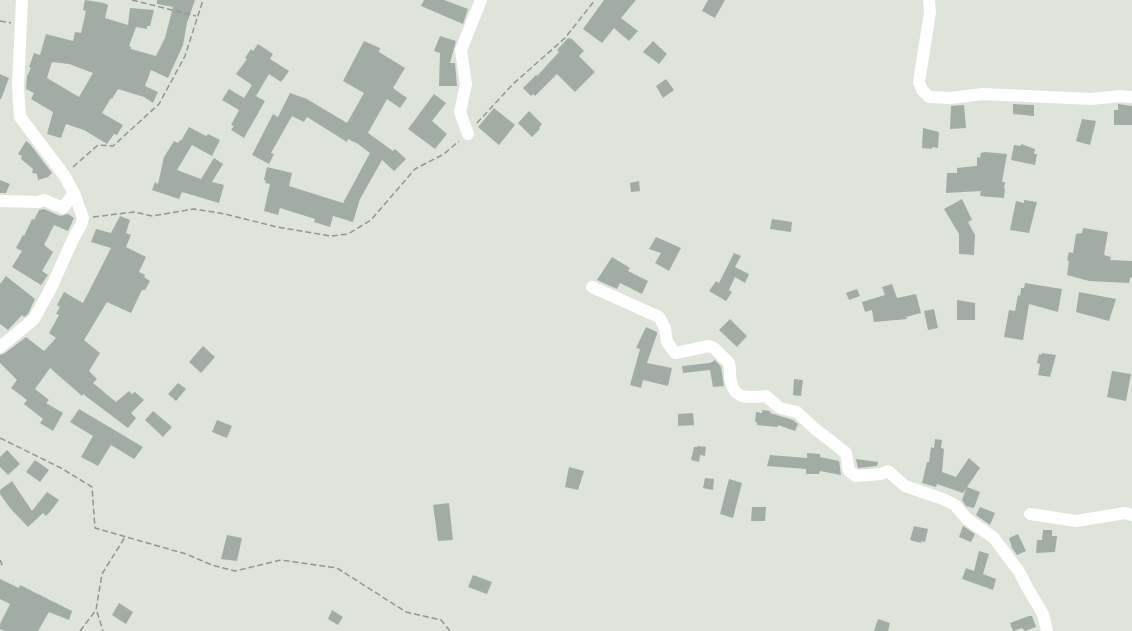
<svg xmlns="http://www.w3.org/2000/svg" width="1132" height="631" viewBox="0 0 1132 631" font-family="Mulish,sans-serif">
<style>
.building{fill:#a1aca5;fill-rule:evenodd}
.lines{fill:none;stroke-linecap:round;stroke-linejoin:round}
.path{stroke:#91968e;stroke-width:1.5;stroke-dasharray:6 3;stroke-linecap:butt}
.minor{stroke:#fff;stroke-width:12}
</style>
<rect width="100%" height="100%" fill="#dee4da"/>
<path class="building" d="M85,0L104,3L108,5L105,18L128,25L130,8L154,10L150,26H147V29L136,27L129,46L131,47V49L156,56L165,38L173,7L157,4V0H195L187,23L183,45L168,78L151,70L145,86L158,92L153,103L144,97L118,89L112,99L111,98L102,113L123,125L117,135L114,134L107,144L84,130L66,124L61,138L47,134L53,112L31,99L34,93L26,89L27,76L31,68L29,67L34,53L40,55L46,34L73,41L75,32L81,33L86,11L83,10ZM52,62L69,64L93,73L79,97L47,78Z
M424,0H444L468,9L463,24L421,6Z
M604,0H636L621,18L638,31L629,41L614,28L602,43L583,29Z
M708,0H725L715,18L702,11Z
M440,36L456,41L450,63H455L457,86H439L440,53L434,51Z
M568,38L572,39L584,51L579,56L595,72L575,92L557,74L535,96L533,94L531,96L523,88L536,75L537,76L559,52L557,50Z
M364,41L380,48L379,52L405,68L393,88L407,98L400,108L387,99L368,133L393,151L395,149L406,159L394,171L382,160L360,199L353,222L333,216L330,227L314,222L315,219L280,208L278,215L264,211L270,184L265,183L266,181L264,180L267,167L292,173L289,186L343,203L370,153L358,144L348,139L347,142L307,117L304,122L292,116L271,153L274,154L269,164L252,155L273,114L278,117L290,93L307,99L347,123L364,93L343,81Z
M653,41L667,54L659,64L643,52Z
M258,44L273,54L270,59L289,71L281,82L269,74L256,96L265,101L244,138L231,130L234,126L231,125L239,110L222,100L229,89L244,98L252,85L236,74L247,59L245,58L251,49L253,51Z
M0,74L9,78L1,99H0Z
M666,79L674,90L663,98L656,86Z
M434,94L446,103L432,121L447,134L435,149L408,129Z
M1013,104L1034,105V116L1013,114Z
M1118,104L1132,106V125H1114V110H1118Z
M964,105L966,128L950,129L951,106Z
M494,108L515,125L499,145L478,127Z
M529,111L542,124L539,128L540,129L532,137L518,123Z
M1082,119L1096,121L1090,145L1076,141Z
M189,127L206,136L208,134L220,140L212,156L192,145L177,170L201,179L214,158L223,164L212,182L224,185L219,203L182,192L179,199L152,190L155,182L158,184L164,157L174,141L178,143L180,140L181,141Z
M923,128L939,132L938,148L932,147V149L922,148Z
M26,141L30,144L52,173L48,177L38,180L37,174L32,173L33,169L21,159L22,156L18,154Z
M1021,144L1035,149L1034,154H1037L1035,165L1011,160L1014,145L1021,146Z
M985,152L1007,154L1002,182H1005L1004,188L1005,189L1004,198L980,196L981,191L946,193L947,173H957V168L977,166V157L980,158L981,153Z
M0,180L10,184L6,193H0Z
M639,181L640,191L631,192L630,183Z
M962,199L972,220L968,222L975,235L974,255L959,254V234L944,209Z
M1024,200L1037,202L1029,233L1010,230L1016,201L1024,203Z
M44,209L60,216L68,214L74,218L68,231L54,225L44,245L53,252L42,271L48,275L41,285L12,267L22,251L16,248L23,235L24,236L32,219L34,220L39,210Z
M120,216L130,220L126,233L131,235L126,247L146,257L139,272L145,275L144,277L150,281L145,290H142L131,313L107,302L84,340L100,353L89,371L97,379L93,383L116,402L129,391L132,394L135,392L144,400L131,413L136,418L128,428L83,394L82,396L50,368L35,389L49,400L46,403L63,413L53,431L40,423L43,419L24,404L27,400L11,388L17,380L0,363V355L5,353L26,337L44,351L56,338L49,333L59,315L56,314L60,307L57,305L64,292L83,303L111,248L91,242L96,229L111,233Z
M772,219L792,222L791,232L770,229Z
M1083,228L1108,232L1104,255L1111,257L1110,260L1132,261V278L1130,277L1129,283L1089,281L1067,275L1069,261L1067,260L1069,252L1073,253L1076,234L1082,233Z
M656,237L681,248L669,271L655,263L661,253L649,249Z
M734,253L741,256L735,267L749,274L745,283L735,277L729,290L732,292L726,301L709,291L716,281L719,283Z
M612,257L630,268L628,271L648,281L642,294L620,283L617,289L597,280Z
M6,276L35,299L28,314L24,317L22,315L8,330L0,324V284Z
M1025,283L1062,289L1058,312L1029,304L1023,340L1004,337L1009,310L1015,311L1018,295L1020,296L1021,288H1024Z
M892,284L897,298L916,294L921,313L906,317L907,319L874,322L872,310L865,312L862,302L885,295L882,287Z
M857,289L860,296L849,300L846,293Z
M1079,292L1116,299L1109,321L1076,312Z
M957,300L975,303V320H957Z
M934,309L938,328L928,330L924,311Z
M730,319L747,336L737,347L719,330Z
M646,327L657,332V334L647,363L672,368L668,386L643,380L641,388L630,385L640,349L636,348Z
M203,346L215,357L201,373L189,362Z
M1042,353L1056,355L1050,377L1038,375L1040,364L1037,363L1039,354L1041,355Z
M715,360L721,367L724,386L713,387L710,370L683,373L682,366L710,363Z
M1112,371L1131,374L1126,401L1107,397Z
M794,379L803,380L801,396L793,395Z
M178,383L186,389L176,401L168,394Z
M79,409L143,447L134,459L111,445L98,466L81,457L93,436L70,422Z
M762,410L770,411V413L793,420L798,424L795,431L778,425V427L757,425V422H755L756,412L762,413Z
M153,411L172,427L163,437L145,420Z
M693,413L694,425L678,426V414Z
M217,420L232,426L227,438L212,432Z
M935,439L942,440L941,448L944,449L942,472L956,477L969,458L980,468L967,487L980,492L974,508L966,506L962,500L966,489L963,493L937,484L936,487L922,483L927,462H929L931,447L934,448Z
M698,446L706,447L705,456L700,455L699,462L691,460L694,447H697Z
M7,450L20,464L8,475L0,467V457Z
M807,453L820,454V457L839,461L841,475L820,471L819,474H806V469L767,466L770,455L807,458Z
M856,459L878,462L877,466L858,468Z
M35,460L49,470L40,482L26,472Z
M569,467L584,471L578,490L565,487Z
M705,478L714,479L713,490L703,488Z
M729,479L742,483L733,518L720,514Z
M12,481L32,511L47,492L59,500L50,512L46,516L43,513L28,527L10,508L0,494V490Z
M449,503L453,540L438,541L433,505Z
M752,507H766L765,521H751Z
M980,507L995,513L990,525L976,515Z
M914,526L928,529L925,542L921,541V543L910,540Z
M963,526L975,534L971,542L959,537Z
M1043,530H1052V536H1057L1055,552L1036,553L1037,540H1042Z
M1018,534L1026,551L1017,555L1012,548L1009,538Z
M227,535L242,538L237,561L221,559Z
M979,551L989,554L983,574L996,579L993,590L962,579L966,568L974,571Z
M473,575L492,582L487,594L468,587Z
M0,579L19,588L20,585L72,611L69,620L49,612L38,631H4L0,629V624L10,604L0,599Z
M119,603L133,612L126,624L112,615Z
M332,610L343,617L338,625L328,619Z
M1029,616H1032L1036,627L1025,631L1022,628L1013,631L1010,623Z
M878,619L890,623L888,631H874Z"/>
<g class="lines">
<path class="path" d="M132,0L196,16
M0,21L11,23
M477,123L513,84L565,38L595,0
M73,167L98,145L113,146L159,104L185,56L203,0
M93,217L134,212L152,216L194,209L225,214L277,227L331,236L348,234L371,220L415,169L444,154L459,141
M0,438L61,468L92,487L95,528L186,554L212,565L235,571L281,560L337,568L406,612L441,620L450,631
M0,560L2,564L0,566
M97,612L103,631
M80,631L96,610L102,574L125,537"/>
<path class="minor" d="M929,0L930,12L919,82L922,90L929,97L950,98L983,94L1091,99L1120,96L1132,97
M468,134L460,112L466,84L461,50L481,0
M0,201L38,202L44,200L63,208L74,193
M592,287L659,317L665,328L667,342L675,353L709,346L714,348L729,363C731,370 729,376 731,382C735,401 751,397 766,396L780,408L797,412L814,428L846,453L849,471L856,476L881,474L888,471L905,486L943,499L955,505L967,519L994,538L1020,573L1027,587L1043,614L1047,631
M0,347L34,319L51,288L74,237L81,225L83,218L74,193L64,175L20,117L18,87L22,0
M1030,514L1076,521L1125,513L1132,515"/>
</g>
</svg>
